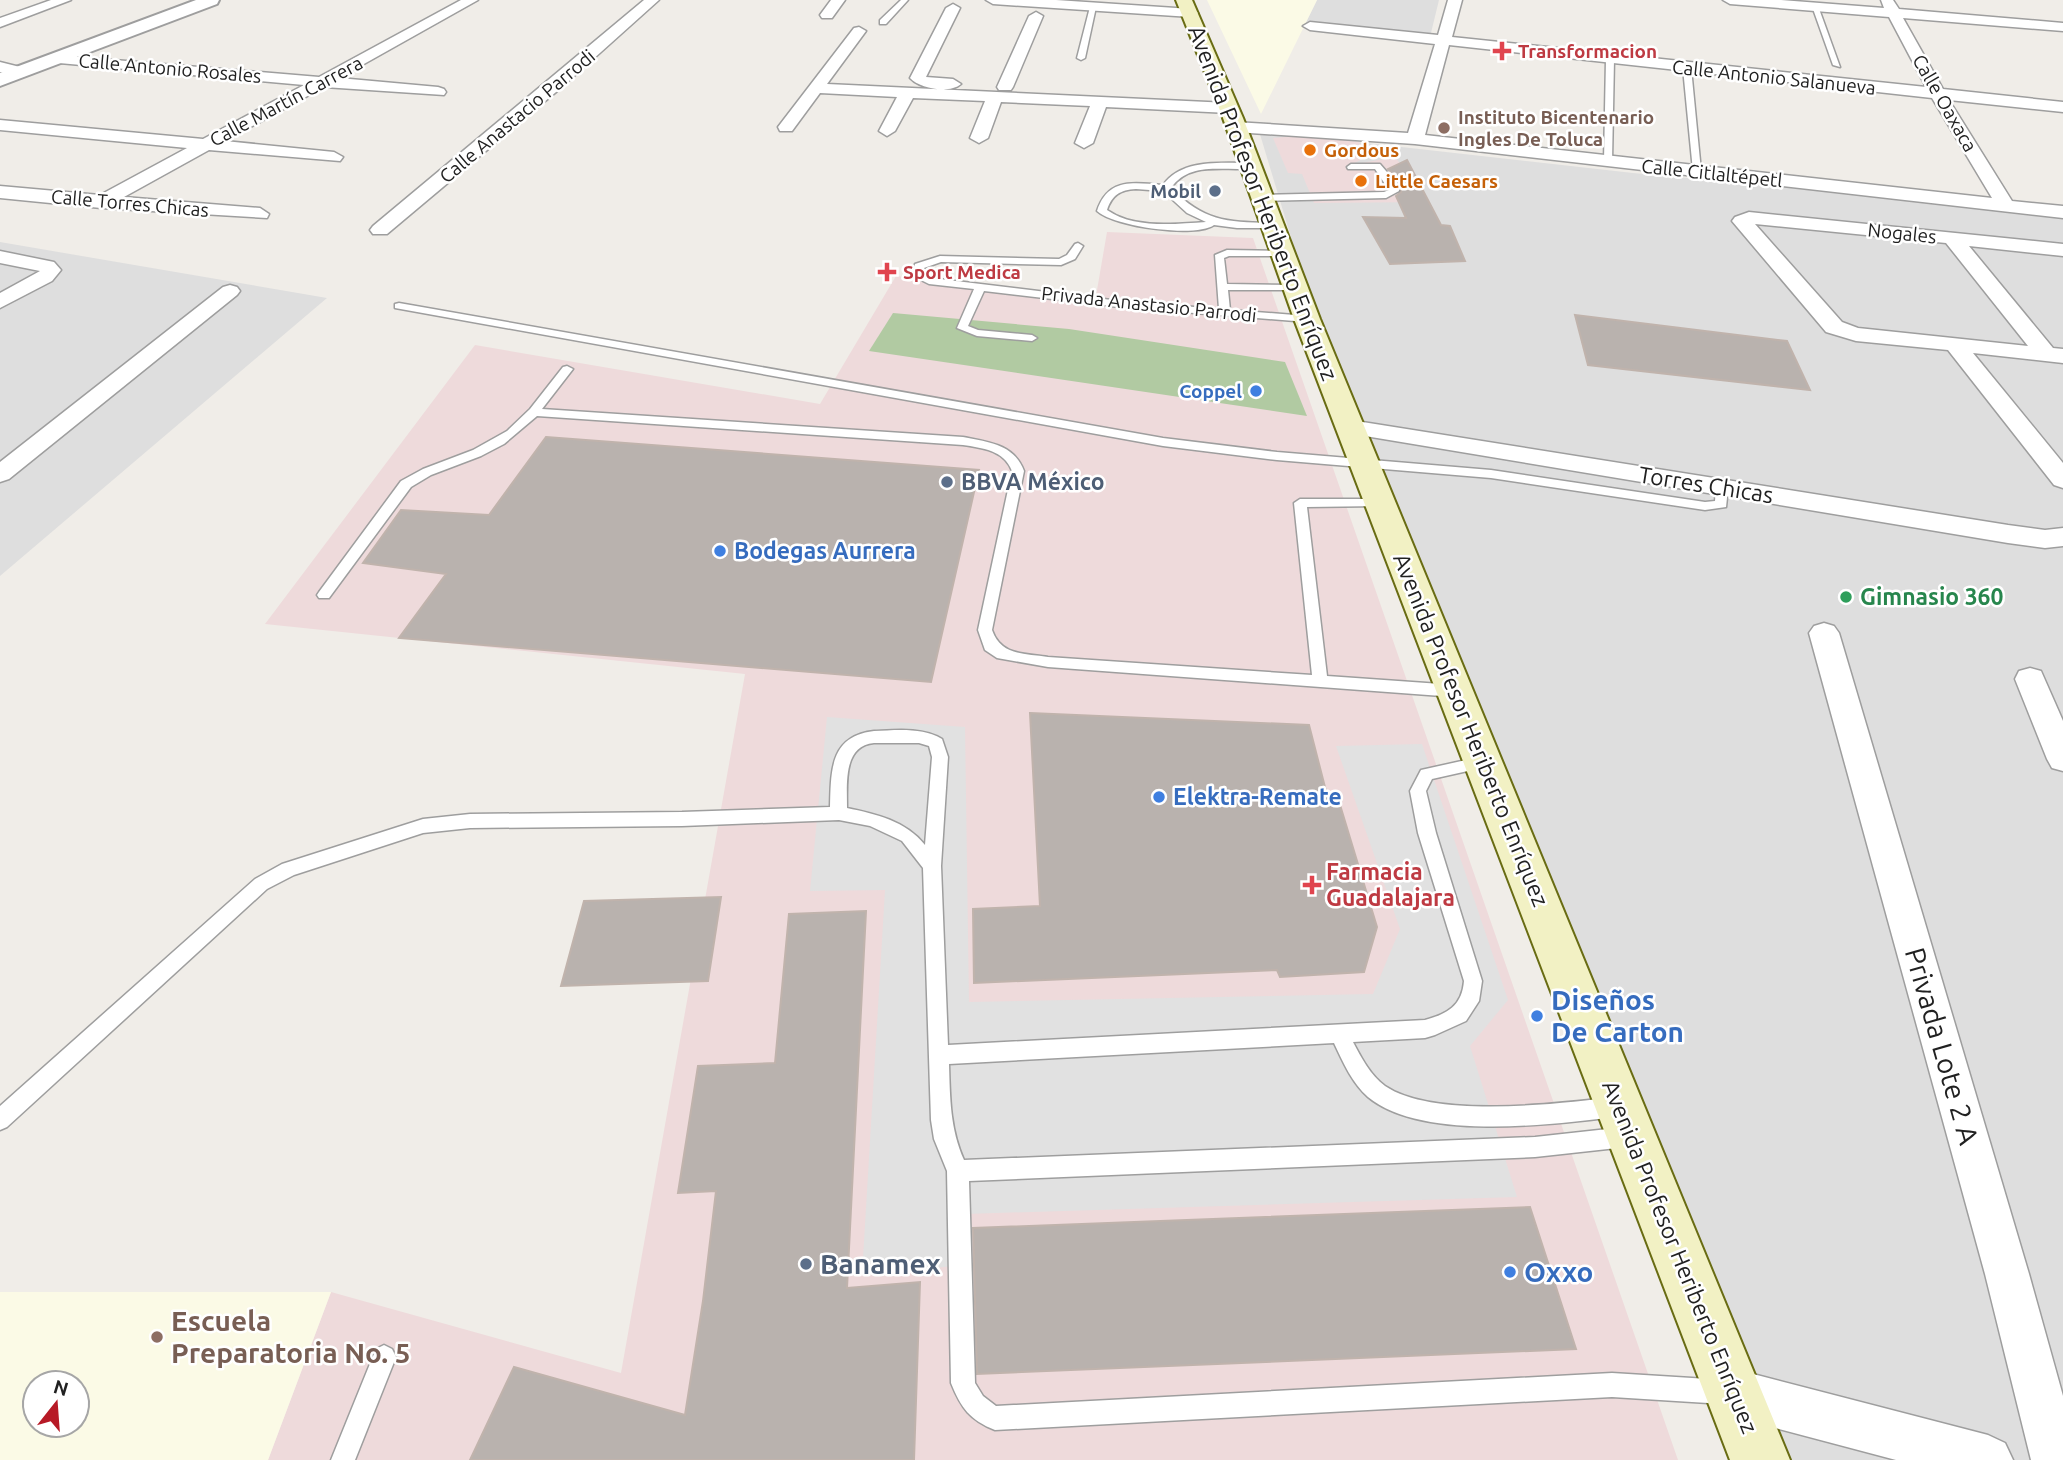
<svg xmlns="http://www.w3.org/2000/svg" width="2063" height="1460" viewBox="0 0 2063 1460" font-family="Ubuntu,sans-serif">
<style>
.residential{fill:#dedede}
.commercial{fill:#eedadb}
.education{fill:#fbfae6;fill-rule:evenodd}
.forest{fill:#b1caa2}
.parking{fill:#e1e1e1}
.building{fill:#b9b2ae;stroke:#c0b3ac;stroke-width:2}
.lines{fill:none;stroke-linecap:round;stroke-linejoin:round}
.service-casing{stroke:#9e9e9e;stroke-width:3}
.minor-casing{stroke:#9e9e9e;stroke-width:3}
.tertiary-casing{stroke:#9e9e9e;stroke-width:4}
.secondary-casing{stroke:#696c13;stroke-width:4}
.service{fill:#fff;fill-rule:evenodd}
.minor{fill:#fff;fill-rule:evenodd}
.tertiary{fill:#fff;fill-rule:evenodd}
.secondary{fill:#f2f1c4;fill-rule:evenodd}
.health-dot{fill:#e0444e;stroke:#fff;stroke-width:2.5}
.education-dot{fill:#8d6e63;stroke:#fff;stroke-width:2.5}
.food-dot{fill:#e8710a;stroke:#fff;stroke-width:2.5}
.service-dot{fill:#5c6f8a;stroke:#fff;stroke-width:2.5}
.shop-dot{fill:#3f7fe0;stroke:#fff;stroke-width:2.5}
.leisure-dot{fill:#2e9e5b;stroke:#fff;stroke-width:2.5}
.labels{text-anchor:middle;stroke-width:5;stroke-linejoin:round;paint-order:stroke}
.far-health-label{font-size:19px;font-weight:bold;fill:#be3a42;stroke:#fff;text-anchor:start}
.far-street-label{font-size:19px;fill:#212121;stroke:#fff}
.far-education-label{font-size:19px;font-weight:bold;fill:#785e54;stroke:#fff;text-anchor:start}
.far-food-label{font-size:19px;font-weight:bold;fill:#c56008;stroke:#fff;text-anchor:start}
.far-service-label{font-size:19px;font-weight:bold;fill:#4e5e75;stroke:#fff;text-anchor:end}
.far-shop-label{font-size:19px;font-weight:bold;fill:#366cbe;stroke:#fff;text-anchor:end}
.street-label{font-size:23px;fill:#212121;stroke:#fff}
.service-label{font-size:23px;font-weight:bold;fill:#4e5e75;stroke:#fff;text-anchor:start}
.shop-label{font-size:23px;font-weight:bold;fill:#366cbe;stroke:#fff;text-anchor:start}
.leisure-label{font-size:23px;font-weight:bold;fill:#27864d;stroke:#fff;text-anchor:start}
.health-label{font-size:23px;font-weight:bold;fill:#be3a42;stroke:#fff;text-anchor:start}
.near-shop-label{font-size:28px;font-weight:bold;fill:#366cbe;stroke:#fff;text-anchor:start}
.near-street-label{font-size:28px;fill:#212121;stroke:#fff}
.near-service-label{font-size:28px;font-weight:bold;fill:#4e5e75;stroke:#fff;text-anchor:start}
.near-education-label{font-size:28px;font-weight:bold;fill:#785e54;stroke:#fff;text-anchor:start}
</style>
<rect width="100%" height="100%" fill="#f0ede8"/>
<path class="residential" d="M1317,0H1439L1430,37L1305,24Z
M1259,131L1633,173L2063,213V1460H1769L1369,496Z
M0,242L327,298L0,576Z"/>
<path class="commercial" d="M1309,135L1359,142L1368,156L1351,165L1395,157L1430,202L1314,203L1302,174L1288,173L1273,138Z
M1107,232L1253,238L1678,1460H268L331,1292L621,1373L745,674L265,624L475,345L820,404L896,276L1096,296Z"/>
<path class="education" d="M1207,0H1317L1261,114Z
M0,1292H331L268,1460H0ZM77,1383V1425H35V1383Z"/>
<path class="forest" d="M893,313L1069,329L1285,362L1307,416L869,351Z"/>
<path class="parking" d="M827,717L965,727L969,1002L1373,994L1400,929L1336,746L1422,744L1508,1000L1470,1046L1517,1197L965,1214L964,1265L862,1275L885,890L810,891Z"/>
<path class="building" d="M1407,160L1441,225L1450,226L1465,261L1390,264L1363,217L1406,218L1396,196L1401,192V185L1388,169Z
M1575,315L1787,341L1810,390L1588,365Z
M546,437L979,470L931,682L399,638L446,574L363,563L401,510L489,515Z
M1030,713L1309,725L1327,795H1337L1377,927L1364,972L1280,977L1277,970L974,983L973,909L1040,906Z
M721,897L708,981L561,986L584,901Z
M866,911L847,1288L920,1282L914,1460H470L514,1367L685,1415L703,1301L716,1191L678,1193L698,1066L775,1063L789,914Z
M1530,1207L1576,1349L977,1374L973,1228Z"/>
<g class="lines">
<g class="service-casing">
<path id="service" d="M901,0H908L886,24H880V20Z
M1815,4L1818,6L1840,67L1833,65L1812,6Z
M1093,5L1096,7L1085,58L1081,60L1077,58L1090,7Z
M1610,57L1614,59L1612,161L1608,164L1604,161L1606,59Z
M1687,66L1691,68L1701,171L1697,174L1693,171L1683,68Z
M1251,163L1254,164V168C1226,172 1190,160 1171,188C1204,221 1225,222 1270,223L1275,226L1273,228H1237L1214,225C1197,238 1114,227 1097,211C1108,177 1134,183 1163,185C1182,158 1222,163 1251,163ZM1136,189L1163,191L1187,213L1206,222C1174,224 1134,229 1107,210C1112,195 1120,190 1136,189Z
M1351,164H1380L1398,185L1399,191L1386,198L1261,201L1256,198L1261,195L1384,192L1389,190L1375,169H1348L1347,167Z
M1078,243L1083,246L1075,259L1061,265L941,262L924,268L923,275L931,278L1120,301L1219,309L1215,255L1227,250L1281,251L1285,252V256H1229L1224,258L1227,284L1295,285L1299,286V290H1228L1230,310L1307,316L1312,319L1307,322L1120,307L984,291L968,326L978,330L1032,335L1037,338L1032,341L977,336L957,328L974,289L929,284L913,276L915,264L940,256L1059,259L1067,255L1075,244Z
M399,303L1163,438L1277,452L1491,470L1705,502L1715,501L1716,488L1722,484L1728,488L1726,507L1705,510L1491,478L1277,460L1163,446L395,308V304Z
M567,366L573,369L542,409L963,437C988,442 1014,444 1024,471L992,630C1001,656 1024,653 1048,657L1312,675L1294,503L1300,499H1385L1386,502L1380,506L1307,507L1327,676L1455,685L1463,691L1455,697L1048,667L997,658L985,650L978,630L1012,471C1004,450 982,448 963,445L537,416L504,444L481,456L431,475L411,487L329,598H319L317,595L319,592L401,481L423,469L473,450L507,431L530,409L563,367Z
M874,731C896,730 923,727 942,739L948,757L941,866L948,1045L1425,1020C1447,1014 1462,1006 1464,981L1418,833L1410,791L1421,770L1484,756L1490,758L1492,762L1490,766L1432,779L1426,791L1436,833L1482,981L1479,1001L1466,1021L1435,1035L1425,1038L1353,1042C1361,1057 1370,1075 1385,1086C1434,1119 1557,1104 1615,1097L1622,1100L1625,1107L1622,1114L1615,1117C1551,1125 1421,1141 1368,1097C1352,1083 1343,1062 1334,1043L949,1064C950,1098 950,1129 964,1160L1535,1137L1626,1127L1633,1130L1636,1137L1633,1144L1626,1147L1535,1157L969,1181L975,1383L983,1396L996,1406L1612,1373L1724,1380L1732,1384L1736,1392L1732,1400L1724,1404L1612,1397L995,1430C970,1420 961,1408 951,1383L947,1171L934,1139L931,1120L923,868L902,841L870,826L839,820L682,826L470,828L423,833L294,875L267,889L7,1127L0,1130V1106L255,879L282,864L423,819L470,814L682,812L830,807C831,770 830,736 874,731ZM874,743H919L929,746L932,757L925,845C906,821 876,814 847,808C847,783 843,746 874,743Z
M384,1345L392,1349L396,1357L355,1460H331L376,1349Z"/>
</g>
<g class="minor-casing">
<path id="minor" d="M51,0H71L0,27V18Z
M461,0H478L339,78L438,87L444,89L446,92L444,95L324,87L225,141L334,152L343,157L340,161L209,150L124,197L260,208L269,214L267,218L101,208L0,198V186L100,195L187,148L0,130V120L203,139L304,85L59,63L51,58L54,55L319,77Z
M644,0H659L562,87L387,234H373L370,230L373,226Z
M831,0H845L832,18H822L820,15Z
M986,0H1056L1191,9L1198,13L1191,17L993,4Z
M1448,0H1462L1452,37L1926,87L1889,17L1730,4L1723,0H1781L1884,8L1881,0H1893L1899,9L2063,23V31L1903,18L1943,89L2063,102V112L1949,100L2012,201L2063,206V218L1415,144L1235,132L1227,127L1235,122L1408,133L1435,44L1310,30L1303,26L1310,22L1438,35ZM1449,45L1932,98L1992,198L1425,135Z
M953,4L960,8L926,77L953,79L961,84C950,94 920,89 910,78L946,8Z
M1036,12L1043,16L1013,87L1011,90H999L997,87L1029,16Z
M859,27L866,31L827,84L1229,103L1237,108L1229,113L1106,107L1093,143L1084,148L1075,143L1090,106L1001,102L988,138L979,143L970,138L985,101L913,98L895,131L887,136L879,131L897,97L820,93L792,131H780L778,127L854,28Z
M0,62L28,69L31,72L23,77L0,72Z
M1749,212L2063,244V256L1969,246L2053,348L2063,349V363L1973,353L2063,463V488L2054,485L1948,350L1856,341L1826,332L1732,221L1735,217ZM1755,224L1946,243L2028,346L1858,328L1842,322Z
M0,251L54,262L61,270L52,281L0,308V293L40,271L0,263Z
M230,285L237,287L240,291L237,295L9,479L0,482V462L223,287Z
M1350,420L2008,525L2045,530L2063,528V546L2045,548L2008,543L1341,432L1338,427L1341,422Z
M1824,623L1834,626L1839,633L2029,1274L2063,1396V1460H2031L1985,1274L1809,633L1814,626Z
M2030,668L2041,671L2063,721V771L2052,768L2047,759L2015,679L2019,671Z
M1734,1369L1988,1435L2005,1443L2013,1460H1896L1734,1417L1717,1410L1710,1393L1717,1376Z"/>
</g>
<g class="tertiary-casing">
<path id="tertiary" d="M196,0H219L217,4L0,86V73Z"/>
</g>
<g class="secondary-casing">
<path id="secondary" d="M1176,0H1192L1243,118L1320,319L1790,1460H1730L1294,319L1223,118Z"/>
</g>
<use href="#service" class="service"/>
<use href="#minor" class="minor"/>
<use href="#tertiary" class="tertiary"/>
<use href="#secondary" class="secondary"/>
</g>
<g class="health-dot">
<path d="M1498.5 40.5h7v7h7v7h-7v7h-7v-7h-7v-7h7z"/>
<path d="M883.5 261.5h7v7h7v7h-7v7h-7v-7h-7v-7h7z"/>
<path d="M1308.5 874.5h7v7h7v7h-7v7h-7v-7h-7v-7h7z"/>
</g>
<g class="education-dot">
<circle cx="1444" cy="128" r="7"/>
<circle cx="157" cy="1337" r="7"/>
</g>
<g class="food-dot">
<circle cx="1310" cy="150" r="7"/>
<circle cx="1361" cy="181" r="7"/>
</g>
<g class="service-dot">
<circle cx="1215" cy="191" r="7"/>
<circle cx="947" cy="482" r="7"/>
<circle cx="806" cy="1264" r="7"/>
</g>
<g class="shop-dot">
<circle cx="1256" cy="391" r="7"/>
<circle cx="720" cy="551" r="7"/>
<circle cx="1159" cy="797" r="7"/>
<circle cx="1537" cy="1016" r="7"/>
<circle cx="1510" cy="1272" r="7"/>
</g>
<circle class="leisure-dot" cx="1846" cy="597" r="7"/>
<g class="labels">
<g class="far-health-label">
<text x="1518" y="58">Transformacion</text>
<text x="903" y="279">Sport Medica</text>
</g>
<g class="far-street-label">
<text transform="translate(170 68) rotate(5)" y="7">Calle Antonio Rosales</text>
<text transform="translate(1774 77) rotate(6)" y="7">Calle Antonio Salanueva</text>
<text transform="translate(286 101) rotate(-28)" y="7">Calle Martín Carrera</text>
<text transform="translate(1945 103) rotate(60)" y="7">Calle Oaxaca</text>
<text transform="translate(517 116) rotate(-40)" y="7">Calle Anastacio Parrodi</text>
<text transform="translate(1712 173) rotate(6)" y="7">Calle Citlaltépetl</text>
<text transform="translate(130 203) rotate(5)" y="7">Calle Torres Chicas</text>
<text transform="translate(1902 233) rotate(6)" y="7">Nogales</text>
<text transform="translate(1149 304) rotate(6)" y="7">Privada Anastasio Parrodi</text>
</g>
<g class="far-education-label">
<text x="1458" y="124">Instituto Bicentenario<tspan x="1458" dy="22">Ingles De Toluca</tspan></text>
</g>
<g class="far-food-label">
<text x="1324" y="157">Gordous</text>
<text x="1375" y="188">Little Caesars</text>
</g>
<g class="far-service-label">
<text x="1201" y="198">Mobil</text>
</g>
<g class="far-shop-label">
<text x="1242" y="398">Coppel</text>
</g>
<g class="street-label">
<text transform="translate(1263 203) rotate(69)" y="8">Avenida Profesor Heriberto Enríquez</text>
<text transform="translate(1706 485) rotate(9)" y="8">Torres Chicas</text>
<text transform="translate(1471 730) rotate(68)" y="8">Avenida Profesor Heriberto Enríquez</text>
<text transform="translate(1680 1257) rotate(68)" y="8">Avenida Profesor Heriberto Enríquez</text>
</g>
<g class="service-label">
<text x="961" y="490">BBVA México</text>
</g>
<g class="shop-label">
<text x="734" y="559">Bodegas Aurrera</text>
<text x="1173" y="805">Elektra-Remate</text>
</g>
<g class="leisure-label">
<text x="1860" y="605">Gimnasio 360</text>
</g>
<g class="health-label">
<text x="1326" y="880">Farmacia<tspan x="1326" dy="26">Guadalajara</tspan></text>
</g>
<g class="near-shop-label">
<text x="1551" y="1010">Diseños<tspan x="1551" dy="32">De Carton</tspan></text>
<text x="1524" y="1282">Oxxo</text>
</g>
<g class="near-street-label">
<text transform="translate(1942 1046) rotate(74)" y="10">Privada Lote 2 A</text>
</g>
<g class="near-service-label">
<text x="820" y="1274">Banamex</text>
</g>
<g class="near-education-label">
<text x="171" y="1331">Escuela<tspan x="171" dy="32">Preparatoria No. 5</tspan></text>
</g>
</g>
<g transform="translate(56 1404) rotate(17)"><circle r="33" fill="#ffffff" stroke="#a6a6a6" stroke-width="2"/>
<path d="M0-5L12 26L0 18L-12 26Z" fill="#b71a26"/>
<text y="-10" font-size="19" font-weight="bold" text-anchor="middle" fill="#212121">N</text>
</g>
</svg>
